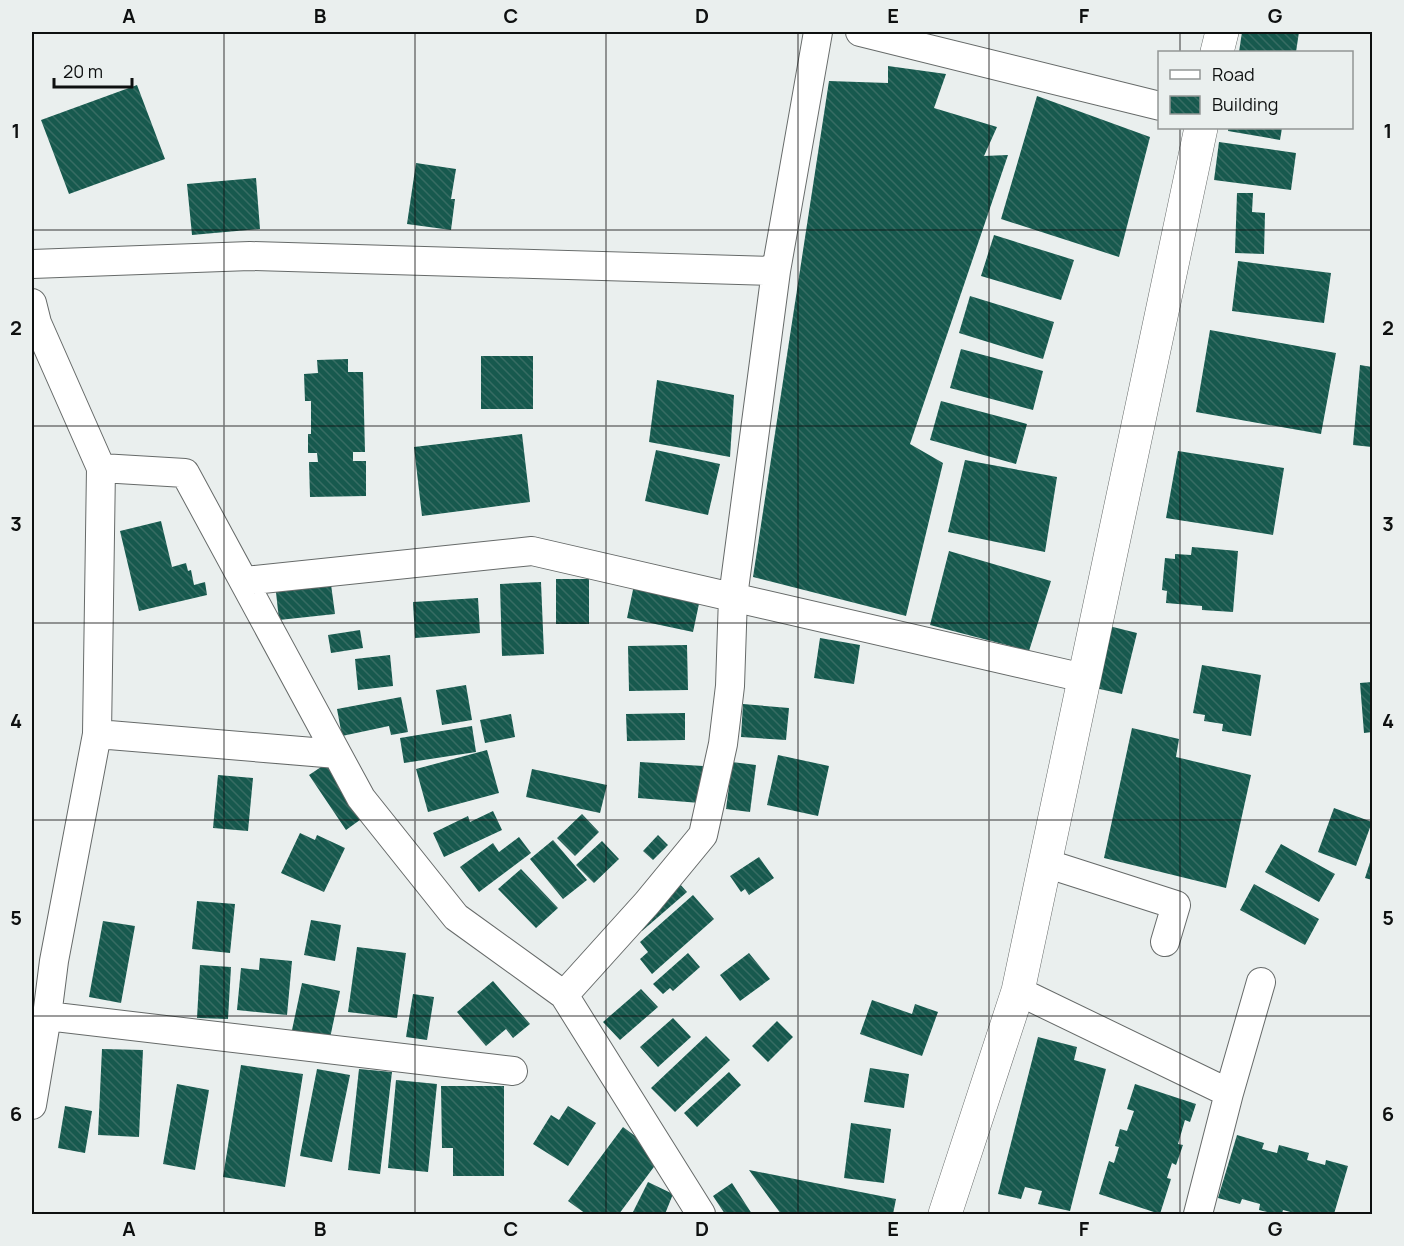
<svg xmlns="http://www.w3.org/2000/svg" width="1404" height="1246" viewBox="0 0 1404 1246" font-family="Manrope,sans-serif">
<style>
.building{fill:url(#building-back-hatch)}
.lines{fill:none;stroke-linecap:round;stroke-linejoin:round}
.minor-casing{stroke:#666a69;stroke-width:30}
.major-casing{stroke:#666a69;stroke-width:34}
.minor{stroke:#fff;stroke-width:28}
.major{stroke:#fff;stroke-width:33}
.grid{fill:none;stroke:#0e1010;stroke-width:1.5;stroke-opacity:0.55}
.neatline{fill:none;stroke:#0e1010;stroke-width:2}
.grid-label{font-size:20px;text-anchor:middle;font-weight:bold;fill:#0e1010}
</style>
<defs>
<pattern id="building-back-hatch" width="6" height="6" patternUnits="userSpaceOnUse" patternTransform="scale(1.5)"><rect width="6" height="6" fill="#17594e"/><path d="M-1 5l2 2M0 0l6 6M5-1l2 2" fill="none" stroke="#376c63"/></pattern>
</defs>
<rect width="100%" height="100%" fill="#eaefee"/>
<path class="building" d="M1242,32H1299L1296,52H1239Z
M888,66L946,74L934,108L997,127L984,156L1008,155L910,444L943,463L906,616L753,577L829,81L888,83Z
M137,85L165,159L69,194L41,120Z
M1037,96L1150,137L1119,257L1001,219Z
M1228,128H1282L1280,140L1228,131Z
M1219,142L1296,153L1291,190L1214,180Z
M416,163L456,169L451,199H455L451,230L407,224Z
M256,178L260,229L192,235L187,184Z
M1237,193H1253L1252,212L1265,213L1264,254L1235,253Z
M994,235L1074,260L1061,300L981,276Z
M1238,261L1331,273L1324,323L1232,311Z
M970,296L1054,322L1043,359L959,333Z
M1210,330L1336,353L1321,434L1196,412Z
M961,349L1043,371L1033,410L950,388Z
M481,356H533V409H481Z
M348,359V372H363L365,452H353V461H366V496L310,497L309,462H318L317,453H308V434H311V401H305L304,374L318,373L317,360Z
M1360,365L1372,367V447L1353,445Z
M657,380L734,395L730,457L649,442Z
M941,401L1027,424L1016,464L930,440Z
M522,434L530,502L422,516L414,447Z
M656,450L720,464L708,515L645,501Z
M1178,451L1284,468L1273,535L1166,518Z
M965,460L1057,477L1045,552L948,532Z
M161,521L172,567L186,563L188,571L191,570L194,585L205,582L207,595L139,611L120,531Z
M1192,547L1238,551L1233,612L1202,610V606L1166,603L1167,591L1162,590L1165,558L1175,559V554L1191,555Z
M949,551L1051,581L1029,651L930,625Z
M330,577L335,614L279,620L275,583Z
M556,579H589V624H556Z
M541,582L544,654L502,656L500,584Z
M634,585L700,599L693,632L627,618Z
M478,598L480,633L415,638L413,602Z
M1101,624L1137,633L1122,694L1086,686Z
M360,630L363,648L331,653L328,635Z
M820,638L860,645L854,684L814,678Z
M687,645L688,690L629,691L628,646Z
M390,655L393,686L358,690L355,659Z
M1202,665L1261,675L1251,736L1222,731L1223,724L1204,721L1205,715L1193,713Z
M1372,682V732L1364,733L1360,683Z
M466,685L472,720L442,725L436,690Z
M401,697L408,732L391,735L389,726L342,736L337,709Z
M743,704L789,708L786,740L741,737Z
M685,713V740L627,741L626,714Z
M511,714L515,737L485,743L480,720Z
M472,726L476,752L404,763L400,738Z
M1132,728L1179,739L1176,757L1251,775L1226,888L1104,858Z
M487,750L499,793L428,812L416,769Z
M778,755L829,766L818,816L767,805Z
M640,762L703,766L700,803L638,798Z
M732,762L756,765L750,812L726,809Z
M327,763L364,817L346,830L309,775Z
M532,769L607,785L600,813L526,797Z
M218,775L253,778L248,831L213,828Z
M1334,808L1372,822L1356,866L1318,852Z
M493,811L502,830L444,857L433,833L468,816L470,822Z
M582,814L599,832L575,856L557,838Z
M300,833L315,840L317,835L345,848L324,892L281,873Z
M658,835L668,845L653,860L643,851Z
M519,837L531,853L479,892L460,867L493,843L499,852Z
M553,840L587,880L563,899L530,859Z
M602,841L619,859L594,883L576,865Z
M1281,844L1335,874L1319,902L1265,872Z
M1372,856V880L1365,878Z
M759,857L774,878L749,895L745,889L741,892L730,876Z
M521,869L558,908L536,928L498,889Z
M679,883L687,892L642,931L634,923Z
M1254,884L1319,919L1305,945L1240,910Z
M693,895L714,919L652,974L640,959L648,952L640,942Z
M197,901L235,904L230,953L192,949Z
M311,920L341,925L335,961L304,955Z
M103,921L135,926L121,1003L89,997Z
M357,947L406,953L397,1018L348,1012Z
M688,953L700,967L673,991L670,988L663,994L653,984Z
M749,953L770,979L740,1001L720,975Z
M260,958L292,961L287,1015L237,1010L241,968L259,970Z
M200,965L231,967L228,1019L197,1018Z
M493,981L530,1024L513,1038L506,1029L486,1046L457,1012Z
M302,983L340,991L330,1038L292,1030Z
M641,989L658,1007L620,1040L603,1022Z
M413,994L434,997L427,1040L406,1037Z
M872,1000L912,1014L915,1004L938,1012L922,1056L860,1034Z
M673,1018L691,1037L658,1067L640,1047Z
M777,1021L793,1037L768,1062L752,1046Z
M706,1036L730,1060L675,1112L651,1088Z
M1038,1037L1077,1047L1074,1060L1106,1069L1070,1211L1038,1204L1042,1191L1025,1187L1021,1199L998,1194Z
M102,1049L143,1050L139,1137L98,1135Z
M241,1065L303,1074L285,1187L223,1177Z
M870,1068L909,1074L904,1108L864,1102Z
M317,1069L350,1075L332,1162L300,1156Z
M359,1069L392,1072L380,1174L348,1170Z
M729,1072L741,1085L697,1127L684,1113Z
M396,1080L437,1084L428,1172L388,1168Z
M177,1084L209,1090L195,1170L163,1164Z
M1135,1084L1196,1104L1190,1122L1185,1120L1178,1144L1183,1145L1176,1165L1172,1163L1167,1178L1171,1179L1160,1214L1099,1194L1109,1161L1114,1163L1119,1147L1115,1146L1120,1129L1127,1131L1134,1111L1127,1109Z
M441,1086H504V1176H453V1148H442Z
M65,1106L92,1111L85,1153L58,1148Z
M568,1106L596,1123L568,1166L533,1144L551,1115L559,1120Z
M851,1123L891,1129L884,1183L844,1178Z
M623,1127L662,1156L619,1214H586L568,1201Z
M1237,1135L1264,1143L1262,1149L1277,1153L1279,1145L1309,1153L1307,1160L1325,1165L1326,1160L1348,1166L1334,1214H1298L1283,1210L1282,1214H1275L1259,1210L1260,1204L1242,1199L1240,1204L1218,1198Z
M749,1170L896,1199L893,1214H781Z
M648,1182L673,1194L665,1214H632Z
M732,1183L752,1214H725L713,1196Z"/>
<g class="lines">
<g class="minor-casing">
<path id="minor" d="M860,32L1160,106
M32,264L250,256L776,271
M32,303L37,323L101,468L97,734L54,961L47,1016L32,1105
M101,468L185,473L361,798L456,917L564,995L701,1214
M244,581L532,551L1084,678
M97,734L337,754
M1045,863L1176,905L1165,942
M1018,991L1229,1093L1198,1214
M564,995L647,903L703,835L723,744L730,686L733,597L776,271L818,32
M47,1016L513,1071
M1229,1093L1261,982"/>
</g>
<g class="major-casing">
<path id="major" d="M1217,52L1222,32
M945,1214L1018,991L1201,128"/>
</g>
<use href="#minor" class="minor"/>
<use href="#major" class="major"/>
</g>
<path class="grid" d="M224,32V1214M415,32V1214M606,32V1214M798,32V1214M989,32V1214M1180,32V52M1180,128V1214M32,230H1372M32,426H1372M32,623H1372M32,820H1372M32,1016H1372"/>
<rect width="1404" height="1246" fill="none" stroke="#eaefee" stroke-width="66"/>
<rect x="1158" y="51" width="195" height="78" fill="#eaefee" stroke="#929695" stroke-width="1.5"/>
<rect x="1170" y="70" width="30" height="9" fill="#ffffff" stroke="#929695" stroke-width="1.5"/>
<text x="1212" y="81" font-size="18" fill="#0e1010">Road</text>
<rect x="1170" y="96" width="30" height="18" fill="url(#building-back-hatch)" stroke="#929695" stroke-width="1.5"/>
<text x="1212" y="111" font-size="18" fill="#0e1010">Building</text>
<path d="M54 78v9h78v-9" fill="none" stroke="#0e1010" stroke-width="3"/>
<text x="63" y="78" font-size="18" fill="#0e1010" stroke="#eaefee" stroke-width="4.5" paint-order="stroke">20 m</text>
<rect x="33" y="33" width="1338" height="1180" class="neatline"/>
<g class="grid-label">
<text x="129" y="23">A</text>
<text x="320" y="23">B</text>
<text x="511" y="23">C</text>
<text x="702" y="23">D</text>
<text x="893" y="23">E</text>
<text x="1084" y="23">F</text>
<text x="1275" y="23">G</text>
<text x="16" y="138">1</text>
<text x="1388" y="138">1</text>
<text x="16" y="335">2</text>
<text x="1388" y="335">2</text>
<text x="16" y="531">3</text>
<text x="1388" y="531">3</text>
<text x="16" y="728">4</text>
<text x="1388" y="728">4</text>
<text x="16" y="925">5</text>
<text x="1388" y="925">5</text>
<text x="16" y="1121">6</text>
<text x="1388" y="1121">6</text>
<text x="129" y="1236">A</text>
<text x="320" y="1236">B</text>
<text x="511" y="1236">C</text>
<text x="702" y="1236">D</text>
<text x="893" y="1236">E</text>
<text x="1084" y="1236">F</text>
<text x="1275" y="1236">G</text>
</g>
</svg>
